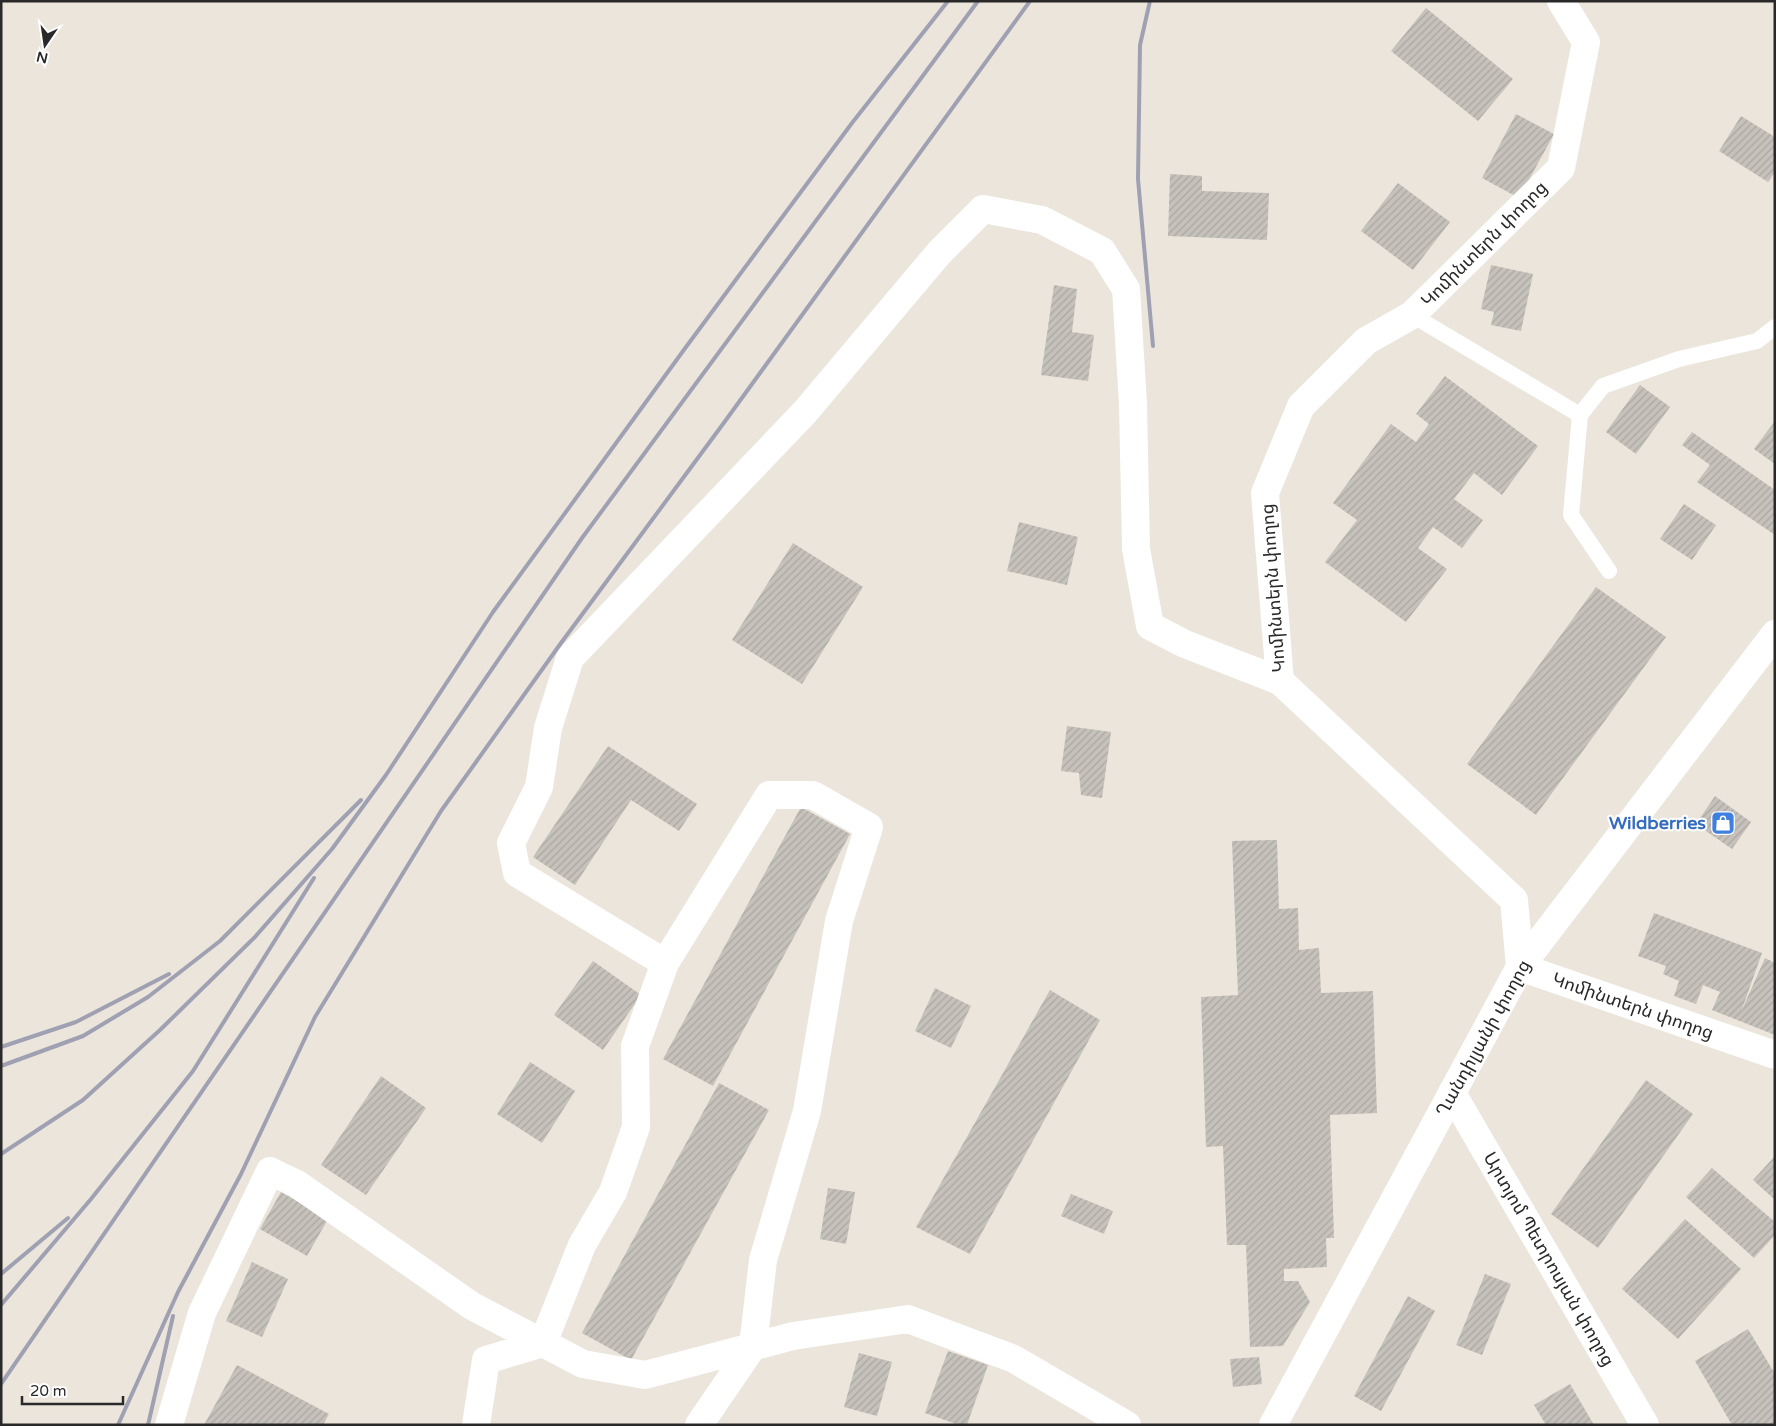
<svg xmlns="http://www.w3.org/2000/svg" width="1776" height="1426" viewBox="0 0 1776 1426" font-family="'Varela Round','Noto Sans Armenian',sans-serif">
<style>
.building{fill:url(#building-hatch)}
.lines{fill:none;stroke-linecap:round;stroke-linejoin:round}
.service{stroke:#fff;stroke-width:16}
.minor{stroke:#fff;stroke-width:28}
.secondary{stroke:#fff;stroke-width:28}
.rail{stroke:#9fa1b2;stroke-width:4}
.labels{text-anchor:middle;stroke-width:4;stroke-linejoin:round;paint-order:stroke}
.street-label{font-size:18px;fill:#292929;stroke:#fff}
.shop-label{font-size:18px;font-weight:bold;fill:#366cbe;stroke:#fff;text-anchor:end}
</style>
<defs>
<pattern id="building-hatch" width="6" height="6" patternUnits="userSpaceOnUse" patternTransform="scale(1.25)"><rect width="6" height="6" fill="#c6c2bb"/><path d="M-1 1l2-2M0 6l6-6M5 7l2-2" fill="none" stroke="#aaa7a1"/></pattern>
</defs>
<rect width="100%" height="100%" fill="#ebe5dc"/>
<path class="building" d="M1426,8L1513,79L1478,121L1391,51Z
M1516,114L1554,134L1519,198L1482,178Z
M1741,116L1775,137V172L1768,182L1719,151Z
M1170,174L1202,176V191L1269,193L1267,240L1168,236Z
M1398,183L1450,222L1413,270L1361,231Z
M1491,265L1533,274L1521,331L1491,325L1494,312L1481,309Z
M1054,285L1077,289L1072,332L1094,335L1088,381L1041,375Z
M1445,376L1538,446L1502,495L1474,473L1454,499L1483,520L1462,548L1433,527L1418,548L1447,569L1406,622L1325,562L1357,520L1333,503L1391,424L1416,442L1429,424L1416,414Z
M1640,385L1670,407L1636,454L1606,432Z
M1775,421V464L1754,449Z
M1692,432L1775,490V535L1697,482L1710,465L1682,445Z
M1684,504L1716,525L1692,560L1660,539Z
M1019,522L1078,537L1067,585L1007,571Z
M793,543L863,587L802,684L732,640Z
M1596,587L1666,637L1536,815L1467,764Z
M1067,726L1111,732L1102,798L1081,795L1079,773L1061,771Z
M608,746L697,804L679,831L631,800L575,885L533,857Z
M1715,796L1751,822L1732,849L1696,824Z
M801,807L850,834L713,1086L663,1059Z
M1277,840L1279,909L1298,908L1299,950L1319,948L1321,993L1373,991L1377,1113L1330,1115L1334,1238H1326L1327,1267L1284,1269V1281H1298L1310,1302L1283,1346L1250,1347L1246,1245H1227L1223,1146L1206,1147L1201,997L1238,995L1232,841Z
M1654,913L1762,953L1741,1012L1765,958L1775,963V1035L1712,1010L1720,992L1703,985L1696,1004L1674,996L1679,981L1663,974L1666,966L1638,956Z
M593,961L641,995L603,1050L554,1015Z
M935,988L971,1006L951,1048L915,1031Z
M1050,990L1100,1020L970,1254L916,1227Z
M530,1062L575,1091L542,1143L497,1114Z
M381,1076L426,1108L366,1195L321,1165Z
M1646,1080L1693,1114L1598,1248L1551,1214Z
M719,1083L769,1110L631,1360L582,1333Z
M1775,1156V1200L1753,1180Z
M1712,1168L1775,1222V1235L1754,1258L1686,1197Z
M828,1188L855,1192L846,1244L820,1239Z
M281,1192L328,1219L307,1256L260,1229Z
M1071,1194L1113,1211L1104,1234L1061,1216Z
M1685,1219L1741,1269L1678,1339L1622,1289Z
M252,1262L288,1279L262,1337L226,1321Z
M1485,1274L1511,1284L1482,1355L1456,1345Z
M1408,1296L1435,1311L1381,1411L1354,1396Z
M1748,1329L1775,1374V1425H1732L1695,1361Z
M948,1351L988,1365L967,1425H959L925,1413Z
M859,1353L892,1362L877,1416L844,1407Z
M1259,1357L1262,1384L1233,1387L1230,1359Z
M237,1365L329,1414L323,1425H204Z
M1570,1384L1594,1425H1546L1534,1405Z"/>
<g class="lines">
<path class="service" d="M1412,315L1580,415
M1609,571L1571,515L1580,415L1603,386L1679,359L1757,341L1775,327"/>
<path class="minor" d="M1561,1L1586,42L1561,168L1412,315L1366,341L1301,406L1265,493L1280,681L1514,900L1520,967L1775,1055
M665,963L769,795H813L869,827L839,921L807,1111L763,1260L753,1346L699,1425
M1452,1093L1645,1425
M169,1425L202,1313L270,1171L297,1184L472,1306L583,1364L645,1375L793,1336L908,1319L1014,1359L1127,1425
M476,1425L486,1360L543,1343L582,1245L613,1192L636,1127L635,1046L665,963L517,873L511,843L539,787L548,728L570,658L805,412L939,253L983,209L1042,220L1102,251L1126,289L1133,404L1136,549L1150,626L1185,644L1280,681"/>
<path class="secondary" d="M1273,1425L1520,967L1775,634"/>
<path class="rail" d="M1150,1L1140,45L1138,179L1153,346
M1,1047L76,1022L169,974
M1,1066L83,1036L148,997L220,941L361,800
M1,1154L83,1100L160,1030L255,937L332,849L386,775L493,612L686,347L852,123L948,1
M1,1274L68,1218
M1,1305L91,1199L193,1071L314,878
M1,1384L582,538L978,1
M118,1425L178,1292L241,1174L315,1017L441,811L561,643L723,424L1030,1
M148,1425L173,1316"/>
</g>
<defs>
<g id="shop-square" transform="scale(1.25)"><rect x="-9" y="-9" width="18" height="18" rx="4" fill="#3f7fe0" stroke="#fff"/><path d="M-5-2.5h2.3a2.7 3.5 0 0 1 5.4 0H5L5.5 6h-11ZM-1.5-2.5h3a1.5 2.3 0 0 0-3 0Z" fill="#fff"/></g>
</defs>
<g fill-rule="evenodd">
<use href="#shop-square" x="1723" y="823"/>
</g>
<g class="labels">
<g class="street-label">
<text transform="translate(1484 244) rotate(-45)" y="6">Կոմինտերն փողոց</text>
<text transform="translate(1273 588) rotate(-94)" y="6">Կոմինտերն փողոց</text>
<text transform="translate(1633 1006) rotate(19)" y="6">Կոմինտերն փողոց</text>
<text transform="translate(1483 1038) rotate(-61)" y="6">Ղանդիլյանի փողոց</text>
<text transform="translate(1549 1259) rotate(60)" y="6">Արտյոմ Պետրոսյան փողոց</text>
</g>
<g class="shop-label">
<text x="1706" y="829">Wildberries</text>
</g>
</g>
<rect width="1776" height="1426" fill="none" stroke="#292929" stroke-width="5"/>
<g transform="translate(45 45) rotate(193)" stroke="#ffffff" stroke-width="4" paint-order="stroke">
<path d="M0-4L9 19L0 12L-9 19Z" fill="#292929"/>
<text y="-8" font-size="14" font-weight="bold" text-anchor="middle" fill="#292929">N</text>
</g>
<path d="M22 1396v8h101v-8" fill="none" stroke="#292929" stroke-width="2.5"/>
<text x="30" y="1396" font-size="15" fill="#292929" stroke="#ffffff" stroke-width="4" paint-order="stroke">20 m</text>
</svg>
